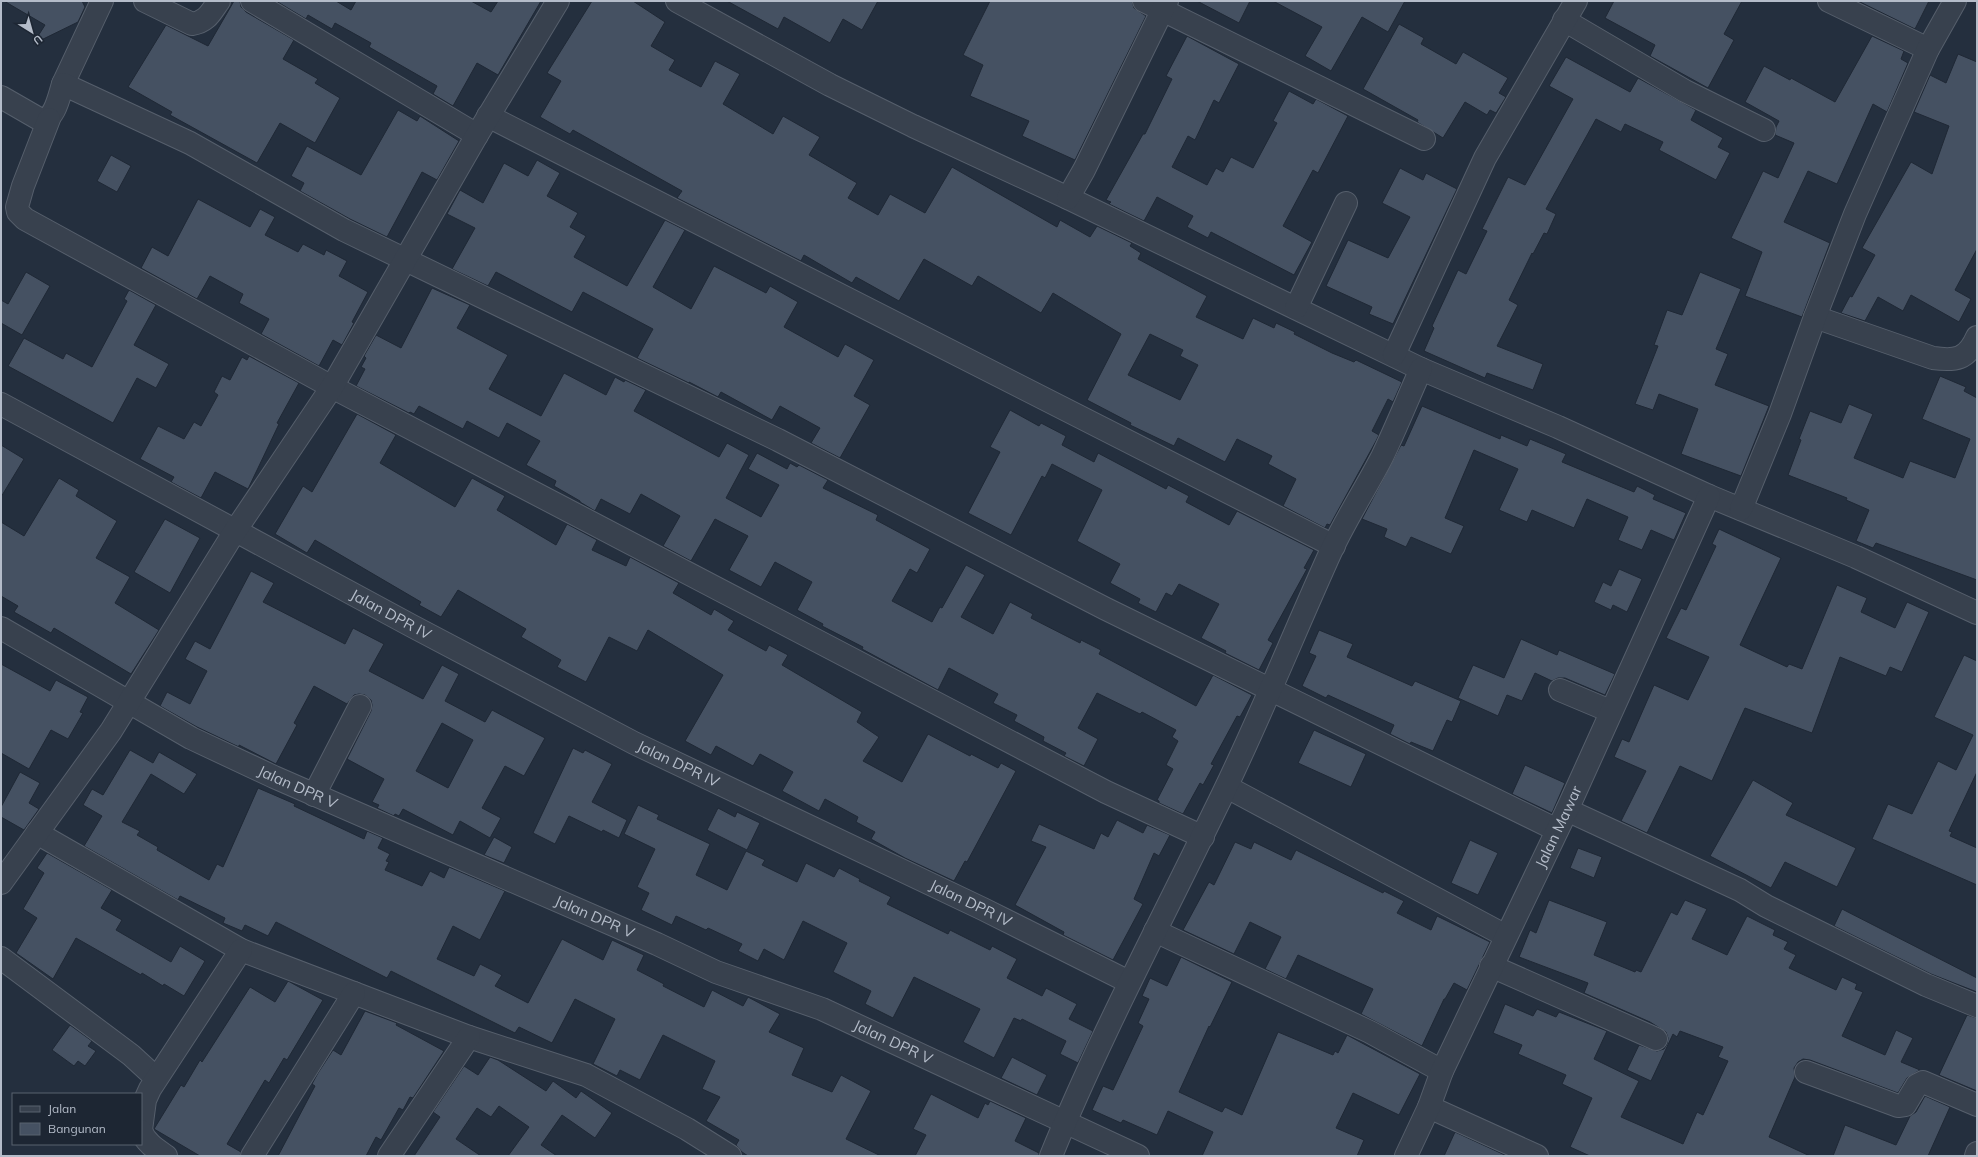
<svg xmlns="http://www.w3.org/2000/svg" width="1978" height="1157" viewBox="0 0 1978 1157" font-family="Mulish,sans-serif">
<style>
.building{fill:#455162;stroke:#1f2835;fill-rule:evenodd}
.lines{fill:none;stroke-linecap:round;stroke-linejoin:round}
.minor-casing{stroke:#565f6c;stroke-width:24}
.minor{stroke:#38414e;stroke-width:22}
.labels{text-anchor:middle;stroke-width:3;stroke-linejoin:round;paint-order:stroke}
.street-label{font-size:15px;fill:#b4bcc9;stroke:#1d2633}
</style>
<rect width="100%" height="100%" fill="#242f3e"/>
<path class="building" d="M4,1H82L85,7L78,22L33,44L45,25Z
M234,1H240L241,7L246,12L294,40L283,59L318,79L315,83L340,98L315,143L280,123L257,163L170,115L172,112L128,87L166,25L208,46Z
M276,1H336L351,10L356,1H471L491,12L498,1H541L498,75L477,63L453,106L433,94L437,86L369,47L371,43L335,23L332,29L308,15L306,19Z
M592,1H633L665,22L651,46L675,60L669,70L701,87L715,61L740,74L723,104L773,134L783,116L820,137L809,155L857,183L848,198L878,215L890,194L925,213L952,167L1057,227L1060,220L1090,237L1097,226L1132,243L1130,246L1141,253L1138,259L1207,296L1196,317L1243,339L1253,318L1274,328L1276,323L1295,332L1294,334L1332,353L1354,362L1356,360L1402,382L1393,402L1388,399L1372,431L1379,435L1376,441L1330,525L1327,524L1325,528L1283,506L1296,479L1268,464L1272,456L1237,439L1225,462L1178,438L1174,446L1130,425L1131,423L1087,400L1121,334L1053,293L1041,313L978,276L972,286L924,259L899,301L856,277L852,283L804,255L801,261L677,198L682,191L573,130L570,134L540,117L561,81L547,73ZM1150,334L1183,350L1180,356L1198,365L1180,400L1128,375Z
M727,1H878L862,30L843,19L830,43L784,17L778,29Z
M990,1H1132L1134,8L1146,16L1075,160L1022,136L1029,121L970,96L983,65L963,55Z
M1197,1H1250L1239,23Z
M1273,1H1405L1388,32L1362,17L1331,71L1305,56L1322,27Z
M1614,1H1742L1724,34L1734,40L1708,88L1650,56L1655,45L1605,18Z
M1858,1H1929L1915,29Z
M1399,24L1424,38L1421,44L1456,64L1463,52L1508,78L1499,93L1506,97L1496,113L1490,110L1487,115L1465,102L1443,138L1417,122L1418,120L1363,89Z
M1187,36L1239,64L1219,103L1214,100L1195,140L1188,136L1172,167L1207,185L1216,168L1223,172L1231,157L1253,168L1277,123L1273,121L1289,91L1313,104L1316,99L1348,116L1318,173L1313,170L1283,226L1312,242L1294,275L1211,232L1208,238L1187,227L1193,216L1157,197L1144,221L1109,204L1111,202L1106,200L1143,134H1145L1172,79L1166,76Z
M1872,36L1904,51L1901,59L1908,63L1887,112L1873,104L1837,184L1808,171L1784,222L1830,243L1802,317L1745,296L1762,252L1731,238L1763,171L1778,178L1794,143L1775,135L1776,127L1779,121L1745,102L1764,66L1790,80L1791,78L1835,102Z
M1958,54L1977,62V249L1955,290L1971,299L1959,322L1911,295L1903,311L1878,297L1865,321L1841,313L1850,296L1852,297L1875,255L1862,248L1911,162L1932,174L1949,126L1914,112L1930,75L1946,83Z
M1566,57L1630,92L1638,78L1696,110L1691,120L1723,138L1718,147L1730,153L1716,180L1659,150L1663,142L1625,124L1621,132L1596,119L1546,209L1556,214L1547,234L1544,233L1533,254L1532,253L1509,300L1518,305L1497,346L1543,364L1533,390L1487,373L1485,378L1424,351L1434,328L1432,326L1458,270L1466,274L1487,231L1482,229L1508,177L1525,185L1573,99L1549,86Z
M398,110L417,121L420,116L459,141L437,180L422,172L387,237L350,219L300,191L304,183L291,176L307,146L361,175Z
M111,155L131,166L117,192L97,181Z
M537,160L560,173L547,196L578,213L570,227L586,236L574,257L627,286L665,220L685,230L653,287L691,309L714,266L766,293L770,286L798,302L784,327L838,357L845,344L874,360L854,396L870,405L840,458L811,443L820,428L780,406L772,420L721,392L718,397L689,382V383L637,358L653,329L583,292L572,312L496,272L488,286L452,269L475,228L447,214L460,190L483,203L504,163L528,176Z
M1400,168L1423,180L1426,173L1457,189L1393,324L1369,314L1372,307L1326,286L1348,240L1388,258L1410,217L1382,203Z
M198,199L250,227L260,209L275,217L265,235L298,252L303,244L324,255L326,250L347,261L339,276L368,292L352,322L354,323L342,345L333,340L319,366L261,334L269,319L239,303L243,294L210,276L197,299L141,268L152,247L168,256Z
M26,272L50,286L22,335L1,323V300L8,304Z
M1700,272L1741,289L1716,349L1728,354L1715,385L1769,406L1741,476L1681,454L1698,409L1659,394L1653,410L1635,404L1658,346L1654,345L1667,310L1682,315Z
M432,288L470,305L457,328L508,355L489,389L541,416L564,373L606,395L615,377L624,382L625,380L646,390L634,411L719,457L727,443L749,455L726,498L761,517L779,485L748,469L757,453L787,469L790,463L797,467L799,465L828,480L823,488L878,515L876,520L930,549L917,573L910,569L892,601L932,622L940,607L942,608L966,565L985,575L961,617L993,634L1010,602L1033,614L1031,618L1080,643L1081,640L1101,650L1099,654L1196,706L1213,675L1252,695L1240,717L1237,716L1211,764L1214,765L1203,785L1200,783L1183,814L1159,803V801L1157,800L1173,769L1166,765L1178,741L1172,737L1176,730L1142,712L1140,714L1097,693L1078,728L1098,739L1084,766L1064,756L1066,753L1043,741L1044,737L1014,721L1017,715L993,703L998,694L949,668L938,690L862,649L863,647L822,626L823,624L797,610L812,582L775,562L761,587L729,570L748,536L715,519L691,561L663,546L680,516L641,494L630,514L601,499L595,511L580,502V501L554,486L556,481L526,465L540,441L507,423L499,438L467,421L463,429L419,406L414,414L410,412L409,413L356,386L365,369L361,367L366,358L364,356L376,335L401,348Z
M129,290L156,305L134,345L169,364L156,388L137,378L113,423L8,366L24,338L63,359L66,353L92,367L127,301L124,299Z
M249,356L299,383L277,423L279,424L248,489L215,472L201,498L171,482L174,477L140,459L158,426L184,439L194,422L201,426L218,395L214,392L222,376L230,380L242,357L247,360Z
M1940,376L1966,387L1964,391L1977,398V580L1876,543L1873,548L1856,541L1869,510L1846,500L1847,498L1788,475L1801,440L1799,439L1810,411L1841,423L1849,404L1873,414L1854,458L1903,478L1910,461L1955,478L1970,439L1922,419Z
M1422,406L1500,439L1501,435L1527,446L1530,439L1566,454L1562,462L1634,492L1637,486L1655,495L1653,499L1686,513L1674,540L1651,530L1642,550L1618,540L1628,517L1587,499L1574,528L1532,510L1527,522L1499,510L1518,469L1474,450L1445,518L1464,526L1451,554L1411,537L1406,547L1384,537L1387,529L1362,519L1401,445L1404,446Z
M1010,410L1039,426L1041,423L1066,436L1062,445L1094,462L1098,453L1166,489L1168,485L1189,496L1186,502L1229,525L1237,511L1314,550L1304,568L1307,569L1268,640L1273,643L1259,670L1225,653L1226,651L1201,638L1219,604L1179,584L1172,596L1166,593L1156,612L1138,603L1140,599L1110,583L1120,564L1077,541L1102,490L1052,464L1045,478L1042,476L1011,535L968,513L1000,452L990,447Z
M357,414L396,435L380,463L455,507L472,478L505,496L497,510L556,545L567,524L597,540L592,550L626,566L630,557L679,583L673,593L711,615L714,609L734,621L728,630L766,651L769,645L788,655L782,665L862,712L857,722L879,737L863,761L902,782L928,734L970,756L971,754L998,768L1001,763L1016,771L967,862L965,861L954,881L905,858L871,839L875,832L856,822L858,817L825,799L819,811L782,791L793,772L760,754L753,766L716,746L711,755L685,741L723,675L648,630L637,651L609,637L586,682L557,667L561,660L521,637L526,629L458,590L441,617L419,605L421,602L315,540L307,553L275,534L303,486L312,492Z
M1,445L24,459L1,497Z
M59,478L79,490L76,496L117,521L96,558L130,577L115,603L159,630L131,674L54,628L51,633L14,612L18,606L1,596V522L24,536Z
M165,519L200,538L170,593L134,572Z
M1719,529L1781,558L1740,645L1787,667L1789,664L1802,669L1837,585L1867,598L1861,612L1895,628L1907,602L1929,612L1902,672L1890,667L1886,676L1840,657L1812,733L1745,708L1712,781L1680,766L1647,833L1621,821L1646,771L1614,757L1622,739L1629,742L1654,685L1688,700L1709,657L1666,638L1681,608L1686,610L1716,546L1712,544Z
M1619,569L1642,579L1627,612L1613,605L1611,610L1594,602L1603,582L1611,586Z
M251,571L274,583L263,602L345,644L353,628L384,644L369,671L423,699L442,665L459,674L445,701L485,722L492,710L545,738L524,776L505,766L482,808L501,818L490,838L460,821L453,835L403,809L399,816L395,814L394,816L377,808L379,805L372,802L384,779L347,759L371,711L372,705L371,700L365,695L359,694L354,695L347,704L314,686L294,723L297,725L276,764L239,745V747L197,727L160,706L167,692L190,704L207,671L185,659L195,641L210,649ZM442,723L473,740L448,788L416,771Z
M1319,630L1353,644L1347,657L1412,686L1415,681L1461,701L1452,722L1447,720L1433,751L1411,742L1410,744L1390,734L1394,725L1328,695L1326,698L1302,686L1316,656L1309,653Z
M1521,639L1557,655L1559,650L1615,674L1605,695L1565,678H1558L1552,681L1535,673L1522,701L1507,695L1498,716L1458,698L1473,665L1504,678Z
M1964,655L1977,661V772L1949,831L1952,832L1950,836L1977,848V885L1872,839L1888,804L1912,814L1938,761L1956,770L1973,735L1934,717Z
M1,664L50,691L56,680L88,697L80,712L83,713L68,739L51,730L29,769L1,753Z
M1314,730L1366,754L1351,787L1298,763Z
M573,748L583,753L585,750L612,764L592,802L627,820L619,838L603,830L602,832L569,816L555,844L533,833Z
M130,750L153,763L159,752L197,774L184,794L151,774L122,822L140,831L137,835L158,847L157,850L209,880L217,864L223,867L258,788L295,804L294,806L364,839L367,831L383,838L378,848L390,854L386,861L389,862L385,870L422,886L430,871L444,878L449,867L505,891L480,940L453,926L437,959L474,976L480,964L502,975L495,986L528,1003L562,939L603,960L612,940L644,955L637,970L664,984L663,986L704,1007L712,990L743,1006L748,997L780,1014L769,1032L804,1048L792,1075L832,1092L841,1075L871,1091L846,1139L881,1156H748L742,1152L736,1145L739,1140L706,1121L720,1097L702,1089L715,1061L663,1035L640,1080L620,1070L617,1076L593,1064L615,1019L575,999L552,1043L519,1027L515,1033L391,971L387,978L276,922L268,936L245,925L242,931L223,923L225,918L180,896L178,900L84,846L102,816L83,805L92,789L103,795Z
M1525,765L1565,783L1552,813L1512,794Z
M20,772L40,783L29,803L39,809L24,830L1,817V807Z
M1753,780L1793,803L1786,815L1856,848L1837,887L1785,862L1771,888L1710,856Z
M638,805L659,815L657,819L710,844L696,875L727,890L746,851L765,860L762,865L797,882L806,863L834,877L839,868L860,879L859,881L891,897L887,904L948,934L950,930L990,950L992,946L1017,959L1007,978L1042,996L1046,988L1077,1004L1069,1019L1093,1031L1078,1063L1060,1054L1066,1041L1022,1019L1021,1021L1014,1018L994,1058L963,1042L980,1009L914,977L893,1018L865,1004L871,991L833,972L847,943L803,921L784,960L764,949L758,961L738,951L742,944L708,928L706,930L676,916L672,925L641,910L649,893L637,887L655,849L624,834Z
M718,808L735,817L737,812L760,823L747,850L707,830Z
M1117,820L1143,833L1147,825L1170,835L1159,856L1154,853L1134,899L1143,904L1113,960L1063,935L1064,932L1015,905L1046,847L1031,841L1039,824L1094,849L1101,833L1108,837Z
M494,837L512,847L504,863L484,855Z
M1470,840L1498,853L1478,895L1451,883Z
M1235,842L1251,849L1254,842L1291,860L1296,850L1383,893L1384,891L1404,901L1397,913L1431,930L1437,916L1490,942L1467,990L1454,983L1445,999H1444L1422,1046L1361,1014L1373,989L1298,955L1286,979L1265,969L1281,937L1250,922L1234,954L1183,930L1209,882L1214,885Z
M1578,848L1602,857L1594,878L1570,868Z
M47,853L112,890L101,908L122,920L116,930L171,962L180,946L205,961L184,996L164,984L163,986L142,973L141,975L76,938L53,979L16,953L37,918L23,909L44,873L37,868Z
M1549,900L1607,922L1594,955L1635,972L1636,970L1641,972L1671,912L1677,915L1685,900L1707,909L1692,939L1727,955L1747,916L1775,930L1773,935L1788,942L1784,949L1796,955L1789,968L1836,990L1842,977L1857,984L1855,989L1863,992L1842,1036L1885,1055L1896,1030L1913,1038L1901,1062L1920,1070L1907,1078L1898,1093L1810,1060L1803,1059L1798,1062L1794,1068L1795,1077L1769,1137L1810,1156H1590L1570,1147L1592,1098L1562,1084L1566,1075L1518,1054L1522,1045L1493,1033L1505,1004L1533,1016L1537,1009L1556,1017L1559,1012L1607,1031L1594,1059L1639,1081L1621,1117L1683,1144L1697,1112L1703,1115L1728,1061L1718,1057L1723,1047L1680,1031L1677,1037L1673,1034L1651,1081L1627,1070L1639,1045L1657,1051L1664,1049L1667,1044L1668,1038L1666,1032L1650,1022L1584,993L1588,983L1519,957L1530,930L1536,933Z
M1842,909L1977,978V992L1931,974L1834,926Z
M1181,957L1232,982L1210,1027L1209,1026L1179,1092L1222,1112L1225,1107L1242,1115L1278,1032L1333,1055L1335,1051L1338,1053L1347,1035L1420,1074L1399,1115L1353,1093L1336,1128L1364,1140L1357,1156H1202L1213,1132L1168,1111L1157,1135L1123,1120L1121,1123L1092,1110L1103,1086L1113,1090L1143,1026L1138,1023L1149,999L1142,996L1150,978L1167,986Z
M288,981L323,1000L287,1060L284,1058L269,1083L265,1080L227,1144L241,1152L240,1156H200L154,1129L181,1085L184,1087L200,1060L202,1062L250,987L275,1002Z
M365,1011L397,1023L396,1025L444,1051L413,1098L410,1097L403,1110L399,1108L381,1140L376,1137L366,1156H278L315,1086L312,1084L318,1073L333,1050L341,1055Z
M1967,1015L1977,1018V1091L1939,1075Z
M70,1025L92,1041L88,1046L96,1051L85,1066L78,1061L74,1066L52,1050Z
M490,1057L498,1060L546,1091L553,1081L576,1098L581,1091L612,1113L595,1138L562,1115L541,1145L557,1156H508L529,1127L499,1106L491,1117L477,1108L456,1139L481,1156H414L440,1117L433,1112L464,1066L478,1075Z
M1012,1057L1047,1075L1037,1095L1001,1078Z
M931,1094L978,1118L985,1103L988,1105L990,1101L1026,1118L1015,1141L1039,1153V1156H915L926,1135L913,1129Z
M1925,1096L1950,1107L1928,1156H1833L1845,1125L1896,1145L1910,1116L1916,1112Z
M1455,1132L1507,1156H1444Z"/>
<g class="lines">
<g class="minor-casing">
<g id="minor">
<path d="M145,1L192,24C207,22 211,12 219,1"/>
<path d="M252,1L477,135"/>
<path d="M677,1L830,85L913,126L1068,198L1421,369L1558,427L1709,496L1856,557L1977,613"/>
<path d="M1144,1L1424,139"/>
<path d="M1829,1L1928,49"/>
<path d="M1564,20L1685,91L1764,130"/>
<path d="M63,84L102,1"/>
<path d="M1,97L41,120C55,120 59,96 63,84L190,143L344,230L778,440L1106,609L1557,830"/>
<path d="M488,116L1334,546"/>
<path d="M49,119L23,186L17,207L18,212L25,219L332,387L1106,792L1203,837"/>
<path d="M1068,198L1084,170L1167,1"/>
<path d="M1296,308L1346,203"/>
<path d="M1815,317L1933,358C1955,361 1967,360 1977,337"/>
<path d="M1394,355L1485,158L1576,1"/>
<path id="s1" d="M1,404L412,626L634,743L983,909L1129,982"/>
<path d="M1741,509L1780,414L1815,317L1855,214L1928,49L1955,1"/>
<path id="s2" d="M1,628L191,738L274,777L657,944L716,972L822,1009L1138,1156"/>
<path d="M1560,690L1610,711"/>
<path d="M1227,787L1506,936"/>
<path d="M314,795L360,706"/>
<path d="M1567,810L1740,890L1766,906L1926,985L1977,1006"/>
<path d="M37,833L241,950L469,1037L586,1075L687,1129L730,1156"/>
<path d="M1,883L111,731L235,531L332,387L477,135L558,1"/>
<path d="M1155,931L1370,1032L1442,1071"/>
<path d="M1,958L131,1055L156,1078"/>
<path d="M1491,966L1656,1039"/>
<path d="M1806,1072L1898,1106L1905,1105L1917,1085L1923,1082L1977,1105"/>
<path d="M1429,1107L1537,1156"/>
<path d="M141,1130L145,1100L150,1089L241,950"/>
<path d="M141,1131C146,1143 156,1149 166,1156"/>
<path d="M252,1156L354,993"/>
<path d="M389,1156L469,1037"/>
<path d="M1051,1156C1099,1038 1159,926 1214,812C1257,726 1292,637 1332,549C1347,517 1366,488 1382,457C1396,428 1408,398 1421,369"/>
<path id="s3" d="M1406,1156L1429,1107L1442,1071L1567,810L1709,496"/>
<path d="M1976,1156L1977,1153"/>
</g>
</g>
<use href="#minor" class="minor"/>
</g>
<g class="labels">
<g class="street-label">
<text dy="5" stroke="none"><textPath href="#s1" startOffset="443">Jalan DPR IV</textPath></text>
<text dy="5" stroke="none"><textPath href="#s1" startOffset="767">Jalan DPR IV</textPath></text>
<text dy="5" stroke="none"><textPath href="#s2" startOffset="337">Jalan DPR V</textPath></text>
<text dy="5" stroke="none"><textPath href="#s3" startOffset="363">Jalan Mawar</textPath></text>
<text dy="5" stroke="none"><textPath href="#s1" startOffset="1091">Jalan DPR IV</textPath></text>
<text dy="5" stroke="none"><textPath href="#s2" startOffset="661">Jalan DPR V</textPath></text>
<text dy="5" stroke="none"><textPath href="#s2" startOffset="985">Jalan DPR V</textPath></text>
</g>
</g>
<rect width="1978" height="1157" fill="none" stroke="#b4bcc9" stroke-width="4"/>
<rect x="12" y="1093" width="130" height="52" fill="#1d2633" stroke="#59626f"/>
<rect x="20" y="1106" width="20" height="6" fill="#38414e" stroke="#59626f"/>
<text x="48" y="1113" font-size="12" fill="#b4bcc9">Jalan</text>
<rect x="20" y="1123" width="20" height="12" fill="#455162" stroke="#59626f"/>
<text x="48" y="1133" font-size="12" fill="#b4bcc9">Bangunan</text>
<g transform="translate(32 32) rotate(143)" stroke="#1d2633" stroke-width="3" paint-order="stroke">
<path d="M0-3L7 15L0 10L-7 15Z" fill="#b4bcc9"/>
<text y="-6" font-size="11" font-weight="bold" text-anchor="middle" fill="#b4bcc9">U</text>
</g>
</svg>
